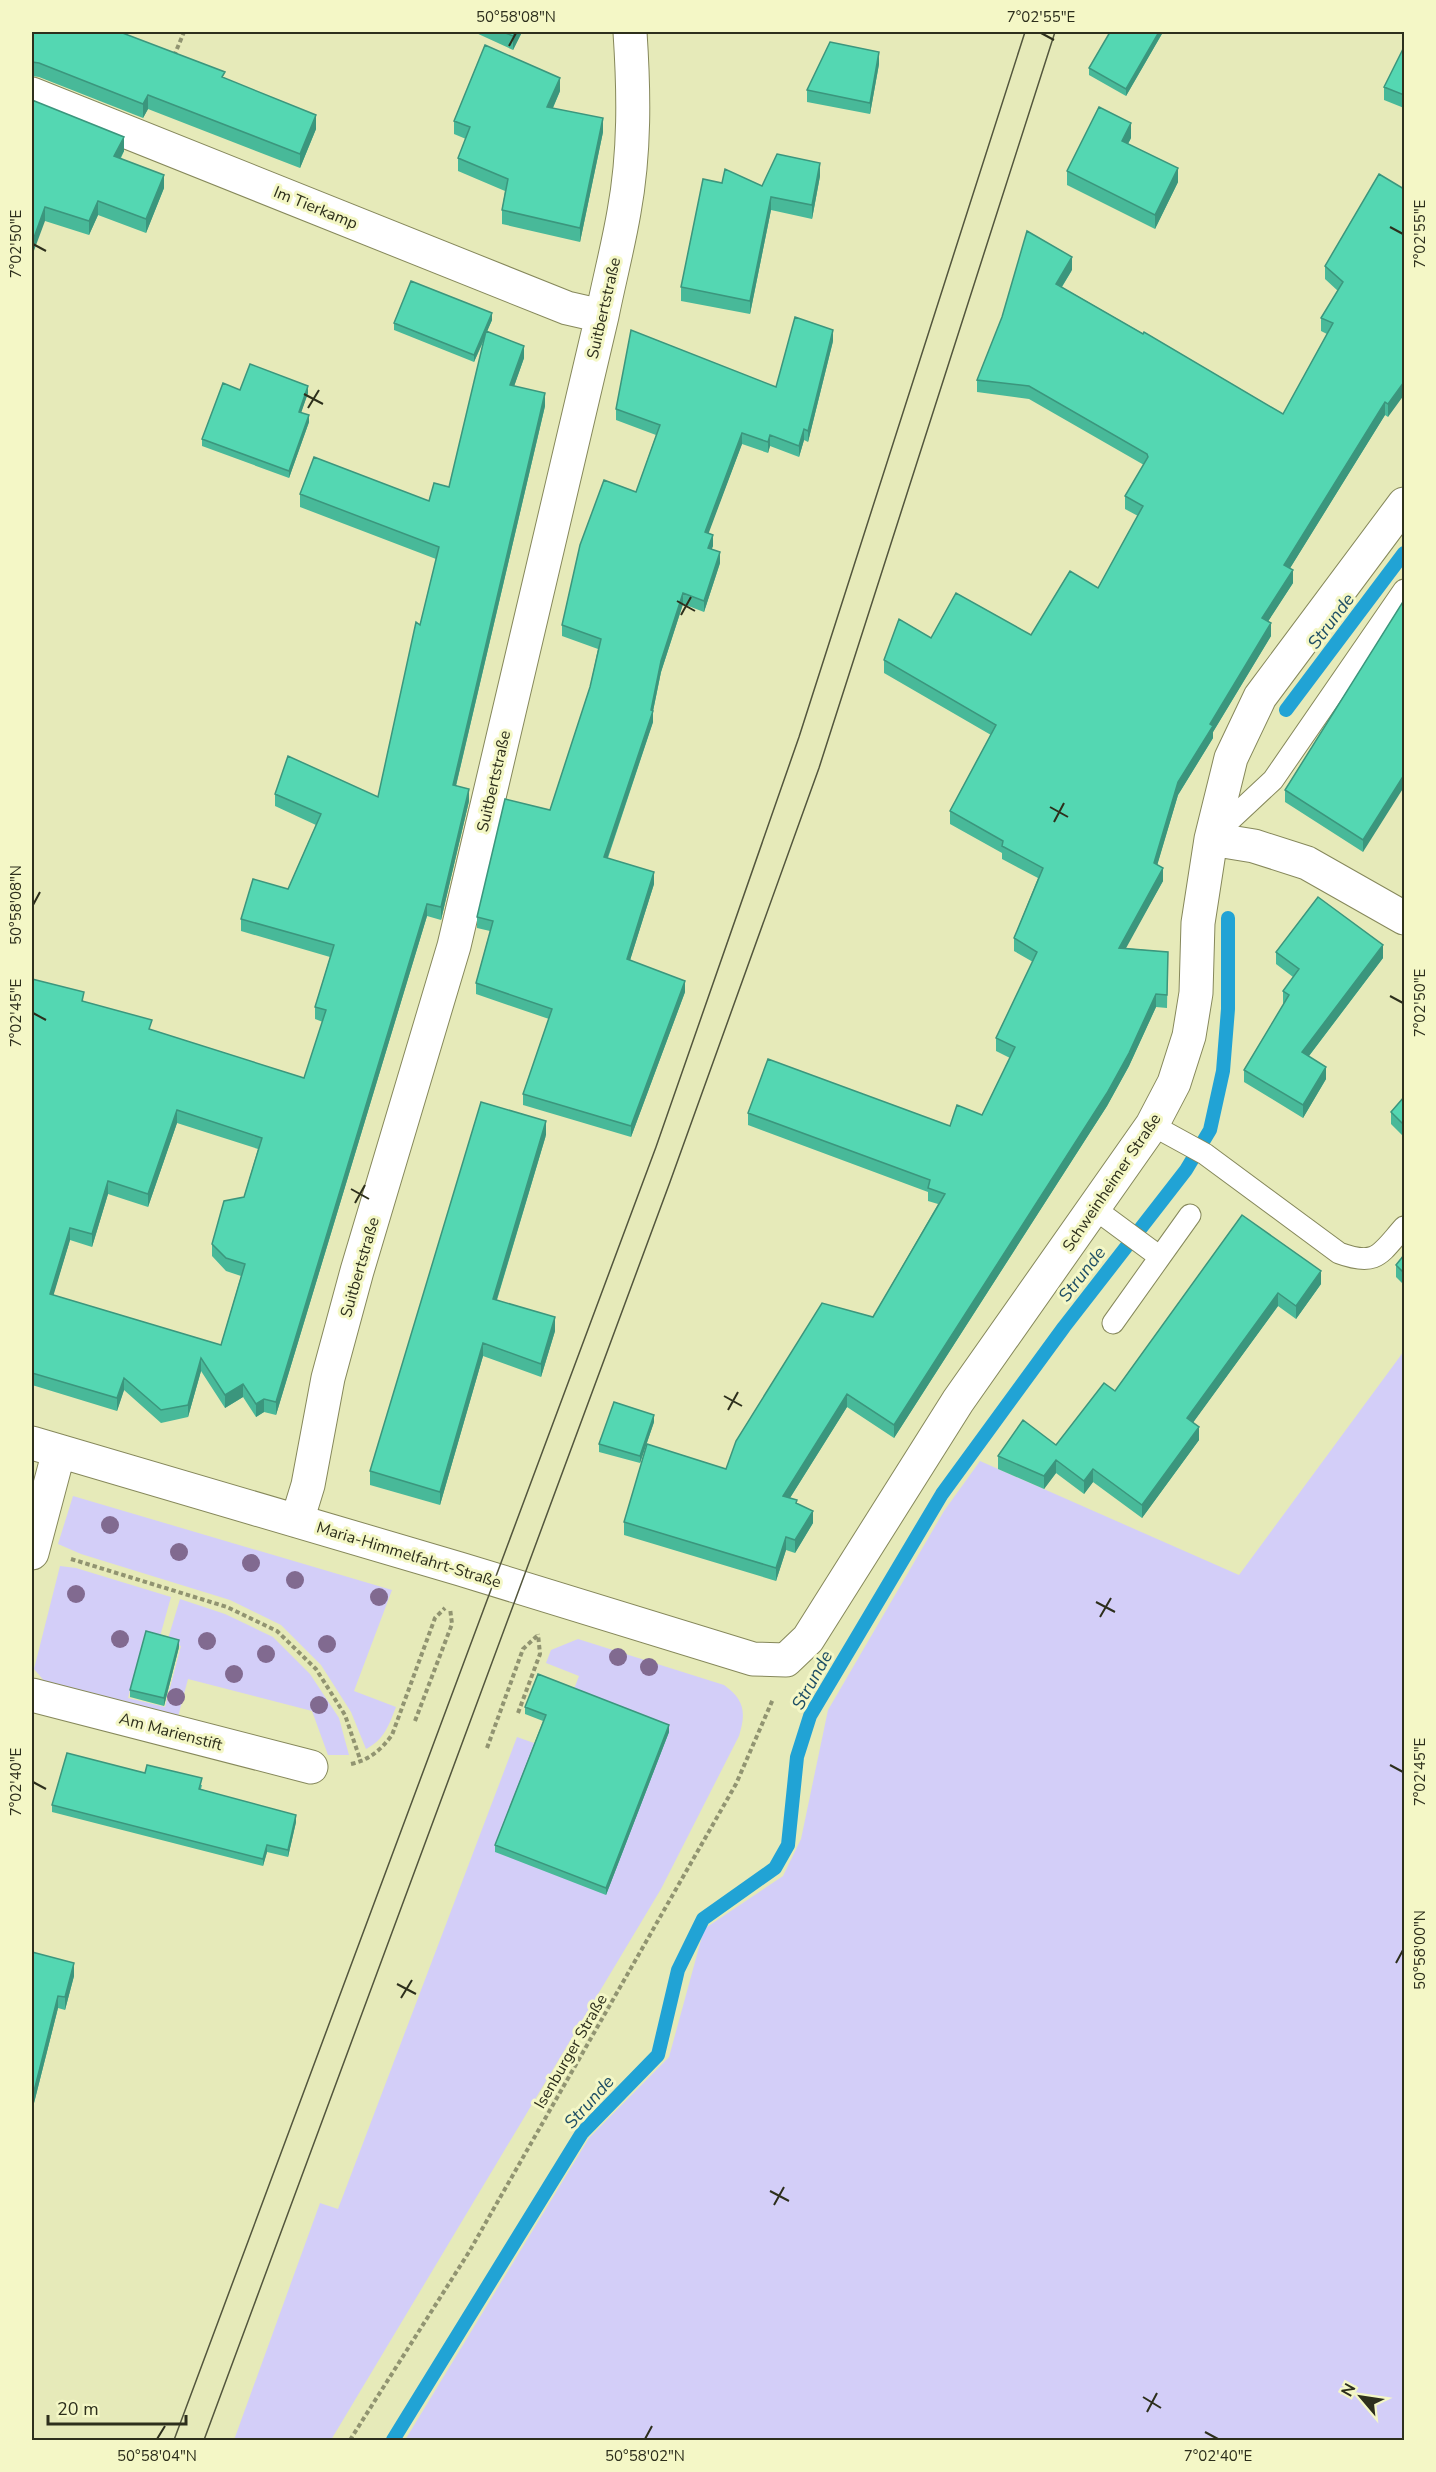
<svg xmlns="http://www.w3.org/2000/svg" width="1436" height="2472" viewBox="0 0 1436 2472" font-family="'Nunito Sans',sans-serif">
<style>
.green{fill:#d3cef8}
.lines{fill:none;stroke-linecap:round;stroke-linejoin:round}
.stream{stroke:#21a3d5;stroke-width:14}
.service-casing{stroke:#86885b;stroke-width:23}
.minor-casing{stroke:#86885b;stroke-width:35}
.path{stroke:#919471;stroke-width:4;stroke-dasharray:4.5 3;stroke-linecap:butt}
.service{stroke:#fff;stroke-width:21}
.minor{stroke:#fff;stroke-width:33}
.tram{stroke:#53563d;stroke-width:1.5}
.tree{fill:#816a90}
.wall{fill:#48b999;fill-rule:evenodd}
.shaded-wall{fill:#3b967d}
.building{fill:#54d7b2;stroke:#3b967d;stroke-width:1.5;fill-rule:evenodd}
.ticks{fill:none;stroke:#2d2f1c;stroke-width:2}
.labels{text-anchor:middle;stroke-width:6;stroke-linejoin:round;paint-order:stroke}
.street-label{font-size:16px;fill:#2d2f1c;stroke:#f4f7c6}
.water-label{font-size:18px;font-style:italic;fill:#1f4f65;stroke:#f4f7c6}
.neatline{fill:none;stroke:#2d2f1c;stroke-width:2}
.ticks-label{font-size:15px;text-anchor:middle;fill:#2d2f1c}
</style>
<rect width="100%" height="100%" fill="#e6eab9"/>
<path class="green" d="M1404,1351V2440H405L589,2138L669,2057L704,1929L783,1876L801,1839L828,1710L944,1511L980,1461L1239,1575Z
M73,1496L392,1590L354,1691L396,1707C389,1725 384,1740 366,1749L351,1712L321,1665L281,1625L230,1600L81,1554L58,1544Z
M60,1566L76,1568L171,1597L159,1640L144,1637L128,1698L165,1707L181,1646L167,1642L180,1599L225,1614L273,1637L310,1674L339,1718L349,1755H328L312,1711L188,1679L178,1717L46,1683L34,1669Z
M578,1639L724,1685C745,1700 746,1713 739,1736L661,1889L331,2440H234L320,2203L338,2209L517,1737L551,1749L579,1676L546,1663L551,1650Z"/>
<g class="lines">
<path class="stream" d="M1286,710L1404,553
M393,2440L582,2133L658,2055L678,1970L703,1919L775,1868L788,1845L797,1757L810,1716L942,1494L1064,1327L1186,1170L1210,1130L1223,1071L1228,1009V918"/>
<g class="service-casing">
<path id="service" d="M1213,836L1273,780L1404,590
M1152,1125L1205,1154L1339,1253C1377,1267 1380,1254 1404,1227
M1095,1209L1160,1257L1113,1323
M1160,1257L1190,1215"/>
</g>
<g class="minor-casing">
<path id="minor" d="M32,94L567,308L602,316
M1211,839L1254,846L1307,863L1404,918
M32,1443L460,1569L753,1659L786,1660L808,1639L958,1401L1152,1125L1174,1083L1189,1036L1196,993L1198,923L1211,839L1231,758L1260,697L1404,504
M297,1521L308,1485L328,1378L357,1271L454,946L602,316C609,281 618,247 624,212C635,152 634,92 630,32
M32,1553L59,1451
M32,1695L311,1767"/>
</g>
<path class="path" d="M174,56L184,32
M71,1559L227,1607L277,1631L316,1669L345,1715L361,1762
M518,1713L540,1654L538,1634
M415,1721L452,1624L450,1608
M487,1748L523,1649L538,1635
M351,1764C369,1760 381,1750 392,1735L435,1618L445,1608
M350,2440L469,2252L736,1784L773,1699"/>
<use href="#service" class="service"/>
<use href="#minor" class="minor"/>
<path class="tram" d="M174,2440L656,1147L799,737L1025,32
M204,2440L670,1182L819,768L1055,32"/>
</g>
<g class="tree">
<circle cx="110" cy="1525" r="9"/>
<circle cx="179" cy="1552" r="9"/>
<circle cx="251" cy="1563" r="9"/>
<circle cx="295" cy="1580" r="9"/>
<circle cx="76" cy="1594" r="9"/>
<circle cx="379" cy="1597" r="9"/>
<circle cx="120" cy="1639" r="9"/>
<circle cx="207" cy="1641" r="9"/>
<circle cx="327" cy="1644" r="9"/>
<circle cx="266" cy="1654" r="9"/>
<circle cx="618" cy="1657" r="9"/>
<circle cx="649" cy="1667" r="9"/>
<circle cx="234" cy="1674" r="9"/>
<circle cx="176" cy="1697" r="9"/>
<circle cx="319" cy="1705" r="9"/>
</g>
<path class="wall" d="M32,32L225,78L316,129L300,168L148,109L143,118L39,77L32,76Z
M474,32H522L513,50Z
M1163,32L1126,96L1089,75V68Z
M1404,50V108L1384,100V87Z
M879,64L870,114L807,102V90Z
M560,91L553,108L603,132L580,242L502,224V210L505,191L458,171V158L466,139L454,134V121Z
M32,100L124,151L121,158L164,188L146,233L98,215L89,235L45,221Z
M1131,138L1128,144L1178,182L1155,229L1067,185V171Z
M820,176L812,219L771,210L750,314L681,301V287L722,183L762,186Z
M1404,189L1388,417L1385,415L1290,568L1293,583L1268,621L1271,636L1213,732V738L1178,795L1157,865L1163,881L1125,948L1168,952L1167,1008L1156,1007L1129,1066L1107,1106L894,1438L847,1407L790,1498L797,1504L813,1523L795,1553L786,1550L776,1581L624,1535V1522L726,1469L873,1317L938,1204L928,1201V1192L748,1125V1113L950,1126L982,1115L1010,1058L996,1051V1038L1033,962L1014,951V938L1038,878L1002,859V853L950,824V811L991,735L884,673V660L931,638L1031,635L1098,588L1138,516L1125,509V496L1144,465L1029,399L977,392V380L1072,270L1062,287L1283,414L1327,334L1321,331V318L1338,291L1325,279V266Z
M492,320L487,331L524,358L514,386L545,406L456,786L469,801L441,920L427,916L276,1415L264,1412L256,1417L243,1397L225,1408L201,1371L188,1417L161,1423L124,1390L117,1411L32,1385V979L152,1030L304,1078L323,1022L315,1019V1007L330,957L241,931V919L288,889L316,825L275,806V794L378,797L436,559L300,507V494L429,501L449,487L485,338L474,362L394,330V323ZM177,1123L258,1149L244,1197L212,1244V1256L226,1271L241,1276L221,1345L53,1295L70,1240L92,1247L108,1194L148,1207Z
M833,341L808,442L804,440L799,457L770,446L768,453L742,444L708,533L713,546L711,549L720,563L704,612L683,604L661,672L653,711V722L608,858L654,884L630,960L685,992L631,1137L523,1105V1094L549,1019L476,994V983L490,931L477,928V917L550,810L590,687L598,649L562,636V625L636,492L656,435L616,420V409L776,387Z
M240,390L308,393L301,412L309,422L289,478L202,446V439Z
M1404,600L1363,852L1285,802V790Z
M1276,952L1383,958L1309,1056L1326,1079L1303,1118L1244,1082V1070L1284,1004L1283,1003V991L1293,977L1276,964Z
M1404,1097V1137L1391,1124V1112Z
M546,1135L497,1300L555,1331L541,1377L483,1356L440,1505L370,1485V1471Z
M1242,1215L1321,1284L1296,1319L1278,1306L1193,1422L1199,1440L1142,1518L1093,1482L1084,1494L1056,1473L1044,1489L998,1469V1456L1056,1445L1115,1391Z
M1404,1255V1285L1396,1277V1265Z
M654,1422L640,1463L599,1452V1444Z
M179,1647L164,1706L130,1697V1690Z
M525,1707L669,1732L606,1895L495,1852V1845L543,1721L525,1714Z
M145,1773L202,1785L201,1789L296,1822L288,1857L267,1852L263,1866L52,1812V1805Z
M32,1952L74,1976L65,2010L58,2008L32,2111Z"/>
<path class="shaded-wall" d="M515,32H522L513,50V36Z
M1159,32H1163L1126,96V89Z
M879,52V64L870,114V103Z
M560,78V91L547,121V107Z
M148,95V109L143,118V104Z
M316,115V129L300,168V154Z
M603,118V132L580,242V228Z
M1131,123V138L1122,155V141Z
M124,137V151L114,169V156Z
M820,163V176L812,219V205Z
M1178,168V182L1155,229V215Z
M164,175V188L146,233V219Z
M771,197V210L750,314V301Z
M98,201V215L89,235V221Z
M45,207V221L32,256V243Z
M1072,257V270L1056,296V284Z
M492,313V320L474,362V355Z
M833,330V341L808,442V431Z
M524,346V358L510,398V385Z
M1404,382V395L1388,417V404Z
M308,386V393L299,419V412Z
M545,393V406L453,798V785Z
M1385,402V415L1284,578V565Z
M309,415V422L289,478V471Z
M804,429V440L799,457V446Z
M742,433V444L705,543V532Z
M770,435V446L768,453V442Z
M713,535V546L708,559V548Z
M720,552V563L704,612V601Z
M1293,570V583L1262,631V618Z
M683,593V604L661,672L652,716L653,711V722L604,868V857L651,710L661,661Z
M1271,623V636L1213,732V738L1178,795L1154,876V863L1178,782L1210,724Z
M1404,775V787L1363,852V840Z
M469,789V801L441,920V907Z
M1163,868V881L1119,961V948Z
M654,872V884L627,970V959Z
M427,904V916L276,1415V1402Z
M1383,945V958L1302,1065V1052Z
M685,981V992L631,1137V1126Z
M1156,994V1007L1129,1066L1107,1106L894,1438V1425Z
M1326,1067V1079L1303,1118V1105Z
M177,1110V1123L148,1207V1194Z
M546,1121V1135L493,1312V1299Z
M108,1181V1194L92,1247V1234Z
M70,1228V1240L50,1307V1294Z
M1321,1271V1284L1296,1319V1306Z
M1278,1293V1306L1187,1431V1418Z
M555,1317V1331L541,1377V1364Z
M483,1343V1356L440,1505V1492Z
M201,1358V1371L188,1417V1405Z
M124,1378V1390L117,1411V1398Z
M243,1384V1397L225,1408V1395Z
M847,1394V1407L783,1509V1496Z
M264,1399V1412L256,1417V1404Z
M654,1415V1422L640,1463V1456Z
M1199,1427V1440L1142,1518V1505Z
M1056,1460V1473L1044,1489V1476Z
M1093,1469V1482L1084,1494V1481Z
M813,1511V1523L795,1553V1540Z
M786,1537V1550L776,1581V1568Z
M179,1640V1647L164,1706V1698Z
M669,1725V1732L606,1895V1888Z
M296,1815V1822L288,1857V1850Z
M267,1845V1852L263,1866V1859Z
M74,1963V1976L65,2010V1997Z
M58,1996V2008L32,2111V2099Z"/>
<path class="building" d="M32,32H120L225,72L222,77L316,115L300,154L148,95L143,104L39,63L32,62Z
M503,32H515L513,36Z
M1110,32H1159L1126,89L1089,68Z
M830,42L879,52L870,103L807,90Z
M485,45L560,78L547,107L603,118L580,228L502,210L508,179L458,158L470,127L454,121Z
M1403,49L1404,50V95L1384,87Z
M32,100L124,137L114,156L164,175L146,219L98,201L89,221L45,207L32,243Z
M1099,107L1131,123L1122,141L1178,168L1155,215L1067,171Z
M777,154L820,163L812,205L771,197L750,301L681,287L703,179L722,183L725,169L762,186Z
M1379,174L1404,189V382L1388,404L1385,402L1284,565L1293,570L1262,618L1271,623L1210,724L1213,726L1178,782L1154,863L1163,868L1119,948L1168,952L1167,995L1156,994L1129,1053L1107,1093L894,1425L847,1394L783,1496L797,1500L796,1503L813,1511L795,1540L786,1537L776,1568L624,1522L647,1444L726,1469L736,1441L822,1303L873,1317L945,1194L928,1188L930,1180L748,1113L768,1059L950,1126L957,1105L982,1115L1015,1047L996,1038L1037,952L1014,938L1043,868L1002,846L1003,841L950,811L996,725L884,660L899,619L931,638L956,593L1031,635L1070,571L1098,588L1143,506L1125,496L1148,457L1147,454L1029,386L977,380L1002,317L1027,231L1072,257L1056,284L1143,334L1144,332L1283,414L1333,323L1321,318L1343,282L1325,266Z
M411,281L492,313L474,355L394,323Z
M795,317L833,330L808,431L804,429L799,446L770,435L768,442L742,433L705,532L713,535L708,548L720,552L704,601L683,593L661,661L651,710L653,711L604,857L654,872L627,959L685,981L631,1126L523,1094L552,1009L476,983L493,921L477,917L505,799L550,810L590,687L601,639L562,625L580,545L604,480L636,492L660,425L616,409L631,330L776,387Z
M486,331L524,346L510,385L545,393L453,785L469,789L441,907L427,904L276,1402L264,1399L256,1404L243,1384L225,1395L201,1358L188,1405L161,1410L124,1378L117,1398L32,1373V979L84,992L82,1001L152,1020L149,1029L304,1078L326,1010L315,1007L334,945L241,919L253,879L288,889L321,814L275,794L288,756L378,797L416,622L420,625L439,547L300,494L314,457L429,501L434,483L449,487ZM177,1110L262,1138L244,1197L224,1201L212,1244L226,1258L245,1264L221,1345L50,1294L70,1228L92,1234L108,1181L148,1194Z
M250,364L308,386L299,412L309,415L289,471L202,439L223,383L240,390Z
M1404,600V775L1363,840L1285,790Z
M1318,897L1383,945L1302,1052L1326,1067L1303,1105L1244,1070L1289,995L1283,991L1299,969L1276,952Z
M1404,1097V1125L1391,1112Z
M481,1102L546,1121L493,1299L555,1317L541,1364L483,1343L440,1492L370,1471Z
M1242,1215L1321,1271L1296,1306L1278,1293L1187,1418L1199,1427L1142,1505L1093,1469L1084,1481L1056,1460L1044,1476L998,1456L1023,1420L1056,1445L1104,1383L1115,1391Z
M1404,1255V1273L1396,1265Z
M614,1402L654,1415L640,1456L599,1444Z
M146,1631L179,1640L164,1698L130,1690Z
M538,1674L669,1725L606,1888L495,1845L546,1715L525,1707Z
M67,1753L145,1773L147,1765L202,1778L199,1789L296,1815L288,1850L267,1845L263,1859L52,1805Z
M32,1952L74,1963L65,1997L58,1996L32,2099Z"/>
<path class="ticks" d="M1041,33L1054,40M509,46L516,33M1390,227L1403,234M33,244L46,251M304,394L323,404M308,408L319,390M677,601L695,611M681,615L691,597M1050,807L1068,817M1054,822L1064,803M33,905L40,892M1390,996L1403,1003M33,1013L46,1020M351,1189L369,1199M355,1203L365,1185M724,1396L742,1406M728,1410L738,1392M1096,1602L1115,1612M1100,1617L1111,1598M1390,1765L1403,1772M33,1782L46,1789M1396,1963L1403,1950M397,1984L416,1994M401,1998L412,1980M770,2191L789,2201M774,2205L784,2187M1143,2397L1161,2408M1147,2412L1157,2393M1205,2432L1218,2439M157,2439L165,2426M645,2439L652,2426"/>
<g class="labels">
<g class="street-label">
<text transform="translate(316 207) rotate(22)" y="6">Im Tierkamp</text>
<text transform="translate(603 308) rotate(-77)" y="6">Suitbertstraße</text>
<text transform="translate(493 781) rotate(-77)" y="6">Suitbertstraße</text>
<text transform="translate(1111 1182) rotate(-56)" y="6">Schweinheimer Straße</text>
<text transform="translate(359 1267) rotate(-74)" y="6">Suitbertstraße</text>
<text transform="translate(409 1554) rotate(17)" y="6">Maria-Himmelfahrt-Straße</text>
<text transform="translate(171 1731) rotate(15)" y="6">Am Marienstift</text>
<text transform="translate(570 2051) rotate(-60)" y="6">Isenburger Straße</text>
</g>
<g class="water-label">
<text transform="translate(1331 621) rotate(-53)" y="6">Strunde</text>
<text transform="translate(1082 1274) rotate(-52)" y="6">Strunde</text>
<text transform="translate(812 1680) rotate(-61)" y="6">Strunde</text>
<text transform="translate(589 2102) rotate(-48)" y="6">Strunde</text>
</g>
</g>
<rect width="1436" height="2472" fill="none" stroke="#f4f7c6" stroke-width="66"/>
<g transform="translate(1361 2397) rotate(299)" stroke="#f4f7c6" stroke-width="4.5" paint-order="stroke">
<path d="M0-4.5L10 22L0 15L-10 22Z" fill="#2d2f1c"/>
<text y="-9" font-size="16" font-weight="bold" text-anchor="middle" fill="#2d2f1c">N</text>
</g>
<path d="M48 2415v9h138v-9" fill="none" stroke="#2d2f1c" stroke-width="3"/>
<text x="57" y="2415" font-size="18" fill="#2d2f1c" stroke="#f4f7c6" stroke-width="4.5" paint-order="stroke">20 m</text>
<rect x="33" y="33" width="1370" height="2406" class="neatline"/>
<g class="ticks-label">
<text x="516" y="22">50°58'08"N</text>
<text x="1041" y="22">7°02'55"E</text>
<text transform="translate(1420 234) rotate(-90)" y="5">7°02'55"E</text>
<text transform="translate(16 244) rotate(-90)" y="5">7°02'50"E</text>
<text transform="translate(16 905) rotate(-90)" y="5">50°58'08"N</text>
<text transform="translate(1420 1003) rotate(-90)" y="5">7°02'50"E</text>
<text transform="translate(16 1013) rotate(-90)" y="5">7°02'45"E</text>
<text transform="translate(1420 1772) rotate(-90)" y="5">7°02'45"E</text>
<text transform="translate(16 1782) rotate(-90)" y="5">7°02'40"E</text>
<text transform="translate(1420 1950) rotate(-90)" y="5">50°58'00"N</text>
<text x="157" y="2461">50°58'04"N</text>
<text x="645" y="2461">50°58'02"N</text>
<text x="1218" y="2461">7°02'40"E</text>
</g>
</svg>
